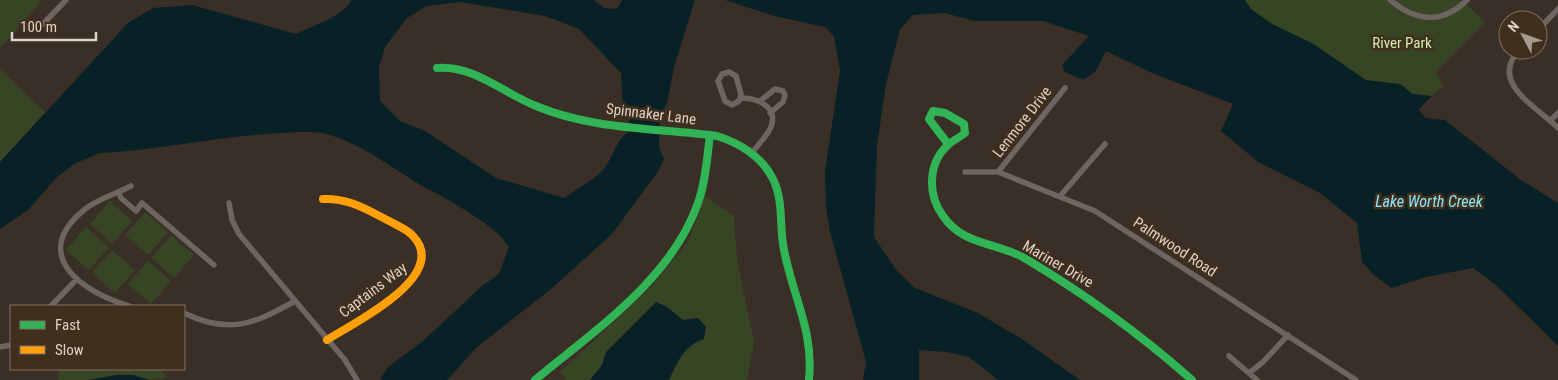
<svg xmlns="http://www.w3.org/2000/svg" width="1558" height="380" viewBox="0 0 1558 380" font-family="'Roboto Condensed',sans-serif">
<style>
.green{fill:#384525}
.water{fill:#072126;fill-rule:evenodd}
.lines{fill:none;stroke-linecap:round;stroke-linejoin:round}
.street{stroke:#6e6562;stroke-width:5.5}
.fast{stroke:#30b455;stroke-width:8}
.slow{stroke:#ff9f0a;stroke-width:8}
.labels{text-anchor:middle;stroke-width:5;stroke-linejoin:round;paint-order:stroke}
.park-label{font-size:15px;fill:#ceeeac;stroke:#412f1e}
.street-label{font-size:15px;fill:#ded2c8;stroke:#412f1e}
.water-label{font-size:16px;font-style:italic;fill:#8ae7fa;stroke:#412f1e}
</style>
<rect width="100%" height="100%" fill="#392f26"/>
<path class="green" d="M0,0H42L0,49Z
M1242,0H1462L1485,22L1436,72L1443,86L1432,96H1411L1364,82L1264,22Z
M0,69L45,112L0,162Z
M705,196L734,216L737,259L754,343L747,380H566L560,372L653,285L689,240Z
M110,201L132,221L112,244L90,224Z
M145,212L168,232L148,255L125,235Z
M86,227L109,247L89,270L66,250Z
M171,235L194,255L174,278L151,258Z
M112,250L135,270L115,293L92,273Z
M148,261L171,281L151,304L128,284Z
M59,369H160L168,378L149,380L133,375L88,380H58Z"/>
<path class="water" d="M351,0H594L604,8L617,9L622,0H695L674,67L667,103L660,116L659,148L664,159L659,170L612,234L551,289L476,348L447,380H380L388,367L423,341L482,286L499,274L509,247C497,226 449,200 426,188C394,170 366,146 330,135C314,130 298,132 281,133C220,136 160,150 100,153L76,163L57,177L28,210L0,229V162L128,23L153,8L192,5L296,34C310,27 347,15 351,0ZM461,2L545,16L579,29L621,73L623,105L629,110L630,131C615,140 614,157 603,170C593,181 576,189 564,198L496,178L425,131L400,121L380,101L379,67L385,47L407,18L427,6Z
M725,0H1245L1251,9L1272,24L1312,43L1366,80L1400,84L1413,94L1432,96L1419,109L1425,118L1445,120L1521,180L1558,203V346L1496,285L1473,268L1426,277L1392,288L1374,275L1362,262L1357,223L1320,193L1258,162L1221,131L1233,104L1152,73L1106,51L1096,71L1083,80L1065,72L1062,65L1089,36L1043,21H974L945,13L913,15L900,29L886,84L877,145L874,237L897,271L915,288L978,313L1022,339L1080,380H998L969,357L947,352L919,350V380H863L866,362L830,232L826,206L825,172L840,71L834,36L825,27L774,16Z
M656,302L667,307L683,320L698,318L706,327L704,339C683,346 678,362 669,380H590L602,365L606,352Z
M116,375H133L149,380H88Z"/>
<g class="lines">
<path class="street" d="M1390,0C1415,21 1442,25 1467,0
M42,25L66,0
M1538,30L1558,9
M1519,50C1489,83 1536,106 1558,128
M729,72L736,76L741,94L739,101L732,105L725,101L718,81L722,74Z
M741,98C760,98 781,109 769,131C764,139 757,146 752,153
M760,101L775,89L783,91L785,95L783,102L770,113
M1550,121L1558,113
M965,172H998L1095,211L1356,380
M998,172L1065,88
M119,193L121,198L136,211L142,203L214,265
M1061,195L1105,144
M229,203L232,220L239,234L345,360L357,380
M51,306L76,280
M129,306C82,292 29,255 84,210C97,199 116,194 131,186
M184,313C229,335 254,324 295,301
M0,347L11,345
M1229,356L1257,380
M1249,373L1263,362L1288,335"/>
<path class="fast" d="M437,68C474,65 503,93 536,106C593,130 657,128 717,136C740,143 762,157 773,179C784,201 779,227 784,250C793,297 814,331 809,380
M948,144L929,119L933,111L945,113L964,124L965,133C960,137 954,140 949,144C928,162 927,194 943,216C963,246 998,242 1026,259C1085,294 1140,334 1192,380
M535,380C595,330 671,280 698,203C706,181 707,157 710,135"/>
<path class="slow" d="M323,199C350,198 367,210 391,222C398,226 407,229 413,236C451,276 353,323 327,340"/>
</g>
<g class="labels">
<g class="park-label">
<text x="1402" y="48">River Park</text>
</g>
<g class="street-label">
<text transform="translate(651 114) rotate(7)" y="5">Spinnaker Lane</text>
<text transform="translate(1022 122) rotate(-52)" y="5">Lenmore Drive</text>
<text transform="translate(1175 247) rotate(33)" y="5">Palmwood Road</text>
<text transform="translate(1058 264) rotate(30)" y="5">Mariner Drive</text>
<text transform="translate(373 290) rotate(-37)" y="5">Captains Way</text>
</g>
<g class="water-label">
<text x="1429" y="207">Lake Worth Creek</text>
</g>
</g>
<rect x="10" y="305" width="175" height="65" fill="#412f1e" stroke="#807062"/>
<rect x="20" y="321" width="25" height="8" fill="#30b455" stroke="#807062"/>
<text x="55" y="330" font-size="15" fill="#ded2c8">Fast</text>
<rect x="20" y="346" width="25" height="8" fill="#ff9f0a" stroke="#807062"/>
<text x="55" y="355" font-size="15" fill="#ded2c8">Slow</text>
<g transform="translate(1523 35) rotate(311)"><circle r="24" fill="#412f1e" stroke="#807062"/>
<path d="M0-4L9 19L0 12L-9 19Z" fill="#a4998f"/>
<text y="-8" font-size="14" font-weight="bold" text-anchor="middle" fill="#ded2c8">N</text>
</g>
<path d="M12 32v8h84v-8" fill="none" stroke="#ded2c8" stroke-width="2.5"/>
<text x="20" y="32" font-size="15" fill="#ded2c8" stroke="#412f1e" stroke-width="4" paint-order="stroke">100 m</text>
</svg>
